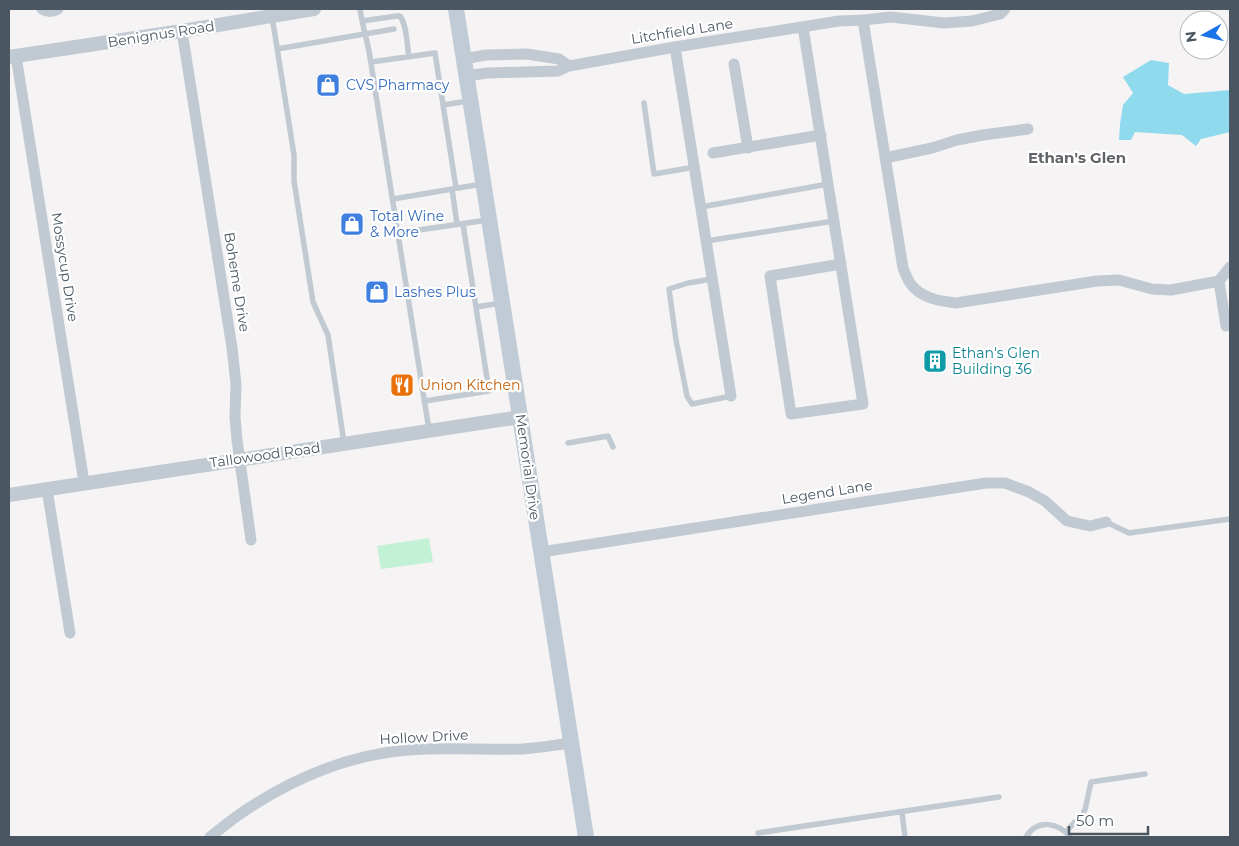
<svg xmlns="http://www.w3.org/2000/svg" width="1239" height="846" viewBox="0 0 1239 846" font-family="Montserrat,sans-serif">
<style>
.green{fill:#c3f1d5}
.water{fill:#90daee}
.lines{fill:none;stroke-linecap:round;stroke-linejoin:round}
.service{stroke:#c1cad2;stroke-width:5.5}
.minor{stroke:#c1cad2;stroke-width:11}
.tertiary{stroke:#c1cad2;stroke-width:14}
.secondary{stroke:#c1cbd6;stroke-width:16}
.labels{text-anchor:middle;stroke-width:4.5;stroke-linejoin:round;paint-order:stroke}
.street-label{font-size:14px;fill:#4a5661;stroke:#fff}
.shop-label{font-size:14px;fill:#366cbe;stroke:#fff;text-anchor:start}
.culture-label{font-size:14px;fill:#0d838f;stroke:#fff;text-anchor:start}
.food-label{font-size:14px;fill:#c56008;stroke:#fff;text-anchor:start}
.neighbourhood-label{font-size:15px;font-weight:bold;fill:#5f6368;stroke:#fff}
</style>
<rect width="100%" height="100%" fill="#f5f3f3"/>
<path class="green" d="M429,538L433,562L381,569L377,546Z"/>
<path class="water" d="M1151,60L1169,63L1168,85L1184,94L1230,90V132L1201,139L1196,146L1182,135L1135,132L1131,140H1119L1120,124L1123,105L1133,93L1123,77Z"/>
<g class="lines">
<path class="service" d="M360,9C362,23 366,37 369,51L429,430
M272,16L294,155V181L313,302L328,335L344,443
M362,21L397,16H400C407,25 407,46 409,57
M277,49L394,29
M371,62L435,53L456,188
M644,103L654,174L695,167
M443,105L468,101
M452,189L457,224
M393,199L482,184
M701,207L828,184
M398,233L488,220
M706,241L834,221
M712,279L688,283L669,289L676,340L687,396L692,404L731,396
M476,307L501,303
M425,401L489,391L463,224
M568,443L608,436L613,447
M1106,522L1129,533L1230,519
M902,812L905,837
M1066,832L1085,810L1091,782L1145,774
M758,833L999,797
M1026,837C1037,819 1058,822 1070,837"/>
<path class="minor" d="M42,9C47,12 53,12 58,9
M863,20L903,268C905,273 907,278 910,283C920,298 939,301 956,303L1097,281L1119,280L1152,289L1171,290L1219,281
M803,27L863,404L791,414L770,276L841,264
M182,31L232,348L236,384L235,417L237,440L251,540
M675,47L731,396
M16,56L84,482
M463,59L486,55L527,54L559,59L569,66
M734,64L748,148
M466,76L487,73L558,71L569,66L675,47L839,21L863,20L891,17L944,23L972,21L1000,14L1005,9
M713,153L821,135
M885,158L932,148L957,140L983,135L1028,129
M1226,326L1219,281L1230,267
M47,489L70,633
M541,552L986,483H1005L1029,492L1045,501L1067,521L1090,526L1106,522
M210,837C220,829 230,821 240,814C291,779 347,755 408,750C446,747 484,750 522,749C538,748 555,745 571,743"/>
<path class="tertiary" d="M9,57L182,31L314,9
M9,495L520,417"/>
<path class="secondary" d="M456,9L586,837"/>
</g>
<defs>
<g id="shop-square" transform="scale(1.25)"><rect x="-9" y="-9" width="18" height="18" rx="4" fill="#3f7fe0" stroke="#fff"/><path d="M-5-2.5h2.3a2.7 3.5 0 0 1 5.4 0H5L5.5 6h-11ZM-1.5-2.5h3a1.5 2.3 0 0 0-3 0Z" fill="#fff"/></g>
<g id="building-square" transform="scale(1.25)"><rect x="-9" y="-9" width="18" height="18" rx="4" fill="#0f9aa8" stroke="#fff"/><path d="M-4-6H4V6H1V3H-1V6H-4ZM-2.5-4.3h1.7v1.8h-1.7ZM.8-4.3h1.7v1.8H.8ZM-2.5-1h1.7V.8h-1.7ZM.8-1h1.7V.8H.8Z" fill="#fff"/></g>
<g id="restaurant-square" transform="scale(1.25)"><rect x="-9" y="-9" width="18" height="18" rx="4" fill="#e8710a" stroke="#fff"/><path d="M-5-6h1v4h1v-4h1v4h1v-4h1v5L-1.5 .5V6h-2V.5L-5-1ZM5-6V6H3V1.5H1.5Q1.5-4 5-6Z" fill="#fff"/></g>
</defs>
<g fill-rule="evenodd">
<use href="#shop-square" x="328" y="85"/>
<use href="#shop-square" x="352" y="224"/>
<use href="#shop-square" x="377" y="292"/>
<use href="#building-square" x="935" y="361"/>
<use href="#restaurant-square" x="402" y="385"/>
</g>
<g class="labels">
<g class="street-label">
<text transform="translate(682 31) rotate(-9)" y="5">Litchfield Lane</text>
<text transform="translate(161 34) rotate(-9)" y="5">Benignus Road</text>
<text transform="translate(65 267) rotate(81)" y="5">Mossycup Drive</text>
<text transform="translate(237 282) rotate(81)" y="5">Boheme Drive</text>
<text transform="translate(265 455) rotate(-8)" y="5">Tallowood Road</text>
<text transform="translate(528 467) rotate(82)" y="5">Memorial Drive</text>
<text transform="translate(827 492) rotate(-9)" y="5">Legend Lane</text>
<text transform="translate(424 737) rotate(-3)" y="5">Hollow Drive</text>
</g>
<g class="shop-label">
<text x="346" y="90">CVS Pharmacy</text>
<text x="370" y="221">Total Wine<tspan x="370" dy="16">&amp; More</tspan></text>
<text x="394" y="297">Lashes Plus</text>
</g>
<g class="culture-label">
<text x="952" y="358">Ethan's Glen<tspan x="952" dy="16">Building 36</tspan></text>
</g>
<g class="food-label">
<text x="420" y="390">Union Kitchen</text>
</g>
<g class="neighbourhood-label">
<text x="1077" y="163">Ethan's Glen</text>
</g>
</g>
<rect width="1239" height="846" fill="none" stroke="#4a5661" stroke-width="20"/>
<g transform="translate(1204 35) rotate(262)"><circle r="24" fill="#ffffff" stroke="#b7bbc0"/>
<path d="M0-4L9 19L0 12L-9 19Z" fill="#1a73e8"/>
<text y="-8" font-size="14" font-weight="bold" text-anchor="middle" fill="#4a5661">N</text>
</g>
<path d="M1069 826v8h79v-8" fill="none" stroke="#4a5661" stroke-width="2.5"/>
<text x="1076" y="826" font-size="15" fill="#4a5661" stroke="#ffffff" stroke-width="4" paint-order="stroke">50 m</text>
</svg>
